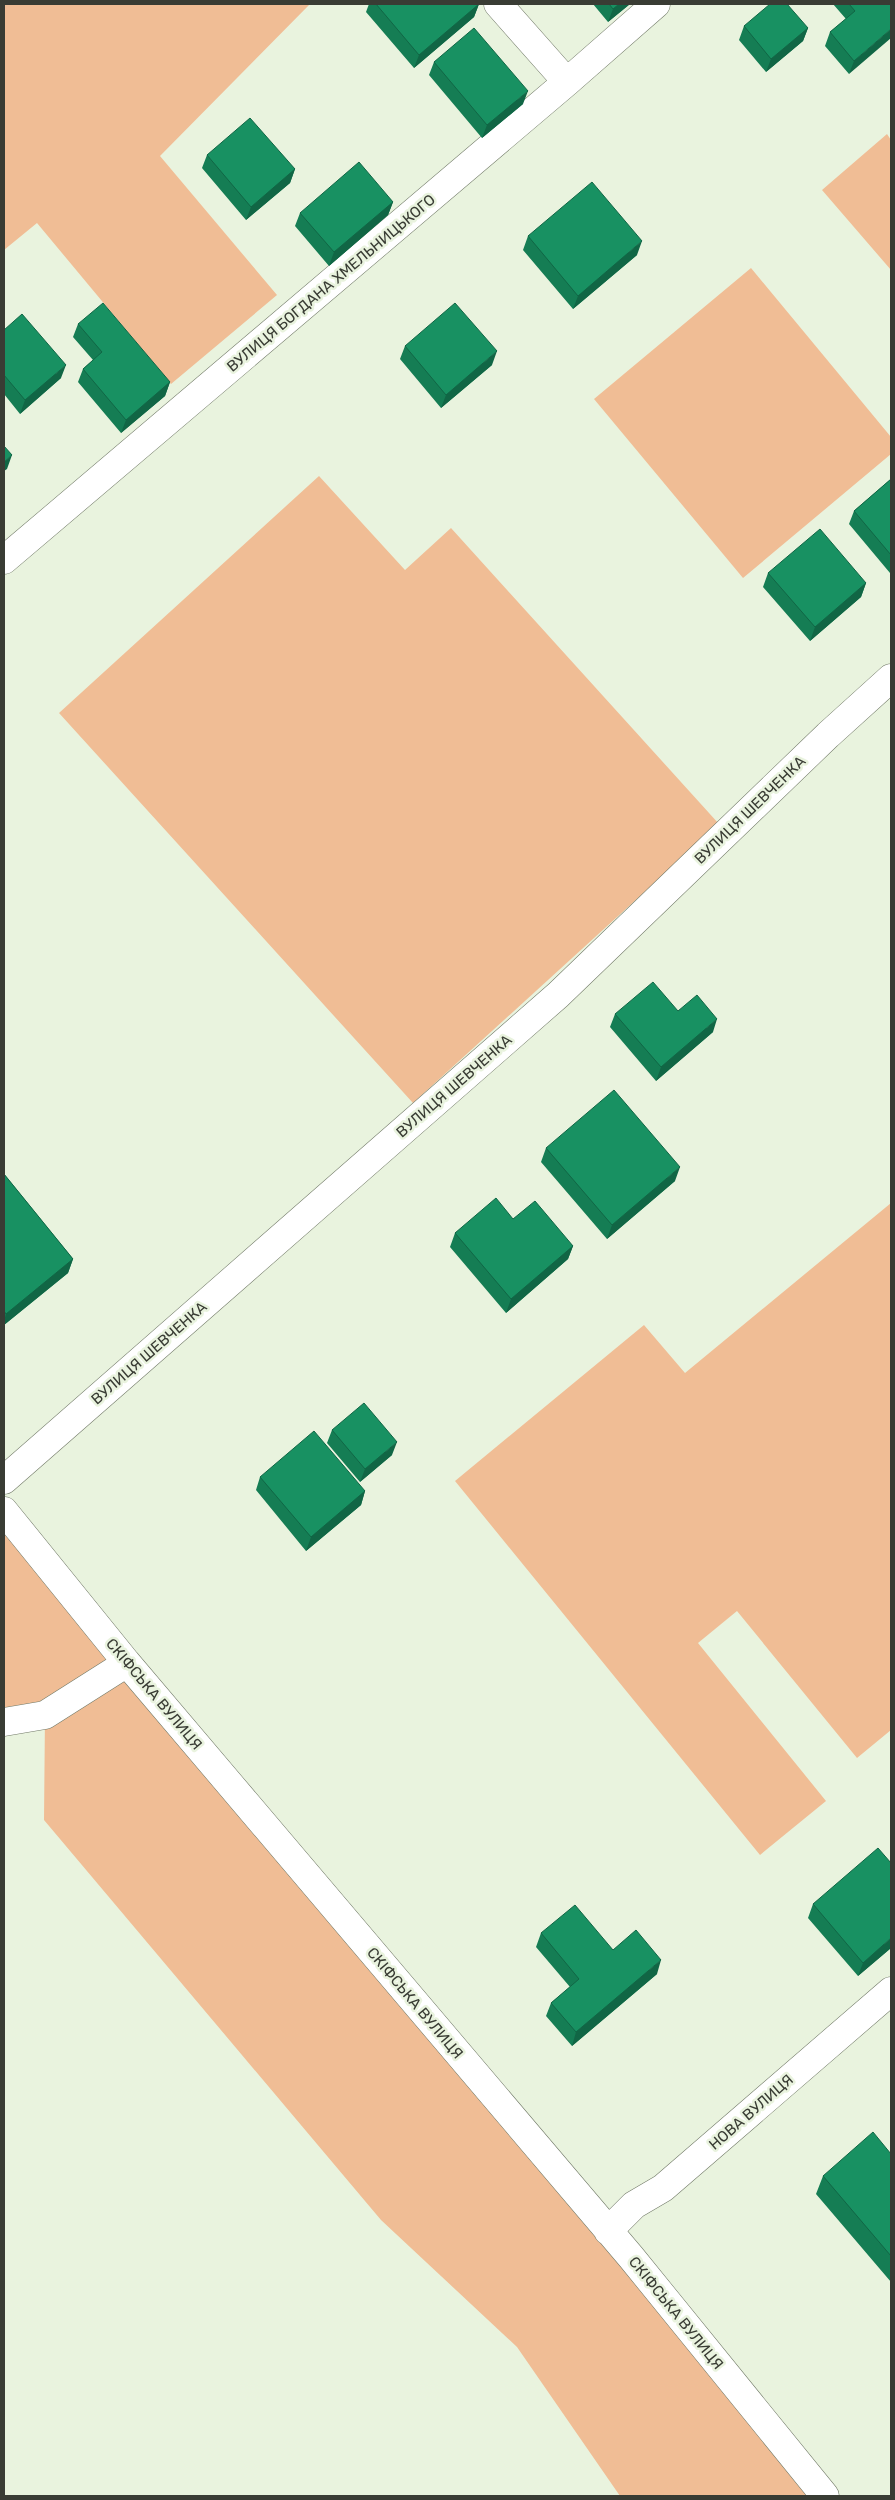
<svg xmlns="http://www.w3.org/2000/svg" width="895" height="2500" viewBox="0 0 895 2500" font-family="Rubik,sans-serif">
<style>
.green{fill:#f0bd95}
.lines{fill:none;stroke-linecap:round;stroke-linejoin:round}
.minor-casing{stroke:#717967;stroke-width:29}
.minor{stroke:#fff;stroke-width:28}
.wall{fill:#157d54}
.shaded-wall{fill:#116645}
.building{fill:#189162;stroke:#116645}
.labels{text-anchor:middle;stroke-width:5;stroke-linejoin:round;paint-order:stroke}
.street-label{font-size:15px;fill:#393c34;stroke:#e9f3de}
</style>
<rect width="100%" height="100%" fill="#e9f3de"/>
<path class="green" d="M4,4H310L160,156L277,295L171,384L37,223L4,250Z
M887,134L891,140V270L822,190Z
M751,268L891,437V454L743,578L594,399Z
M319,476L405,570L451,528L719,824L413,1103L59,713Z
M891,1203V1730L857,1758L737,1611L698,1643L826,1801L760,1855L455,1481L644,1325L685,1373Z
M4,1511L814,2496H620L517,2347L381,2220L44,1820L45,1715L4,1722Z"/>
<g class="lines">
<g class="minor-casing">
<path id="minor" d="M498,4L567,82
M4,560L567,82L656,4
M4,1480L558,995L828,735L891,678
M4,1511L127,1663L631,2257L825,2496
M4,1722L45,1715L127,1663
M608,2231L634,2205L663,2188L891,1991"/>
</g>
<use href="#minor" class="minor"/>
</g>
<path class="wall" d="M369,4H479L474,17L414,68L366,12Z
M593,4H630L608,22Z
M833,4H891L849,74L825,46L830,32L846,19Z
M744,26L808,28L803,41L766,72L739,40Z
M434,62L523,104L482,138L429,75Z
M207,155L295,169L290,183L246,220L202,168Z
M393,202L388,215L329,266L295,226L300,213Z
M528,236L637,255L573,309L523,250Z
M78,324L170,382L165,396L121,433L78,382L83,369L93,360L73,337Z
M4,330L61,378L20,414L4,394Z
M405,346L492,365L441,408L400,359Z
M891,479V571L890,573L849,524L854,511Z
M768,573L866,583L861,597L810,641L763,587Z
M678,1011L713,1032L656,1081L610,1027L615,1014Z
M546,1148L675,1181L607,1239L541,1162Z
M4,1174L73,1259L68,1273L4,1325Z
M513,1219L573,1246L568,1259L506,1313L450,1247L455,1233Z
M332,1430L392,1455L360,1482L327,1443Z
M260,1477L365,1491L361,1505L306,1551L256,1490Z
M813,1904L891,1948L858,1976L808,1918Z
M541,1933L613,1950L657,1974L572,2046L546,2016L551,2003L570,1987L536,1947Z
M891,2154V2282L816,2194L823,2176Z"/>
<path class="shaded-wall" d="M479,4L474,17L414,68L419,55Z
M619,4H630L608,22L613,9Z
M808,28L803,41L766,72L771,59Z
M891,29V38L849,74L854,61Z
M528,91L523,104L482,138L487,125Z
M295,169L290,183L246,220L251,207Z
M393,202L388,215L329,266L334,252Z
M642,241L637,255L573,309L578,296Z
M497,351L492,365L441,408L446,395Z
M66,365L61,378L20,414L25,400Z
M170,382L165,396L121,433L126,420Z
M12,455L7,469L4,471V462Z
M866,583L861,597L810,641L815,627Z
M717,1019L713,1032L656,1081L661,1067Z
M680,1167L675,1181L607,1239L612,1225Z
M573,1246L568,1259L506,1313L511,1299Z
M73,1259L68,1273L4,1325V1321L6,1314Z
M397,1442L392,1455L360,1482L365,1469Z
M365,1491L361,1505L306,1551L311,1537Z
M891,1938V1948L858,1976L863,1963Z
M661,1960L657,1974L572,2046L576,2032Z"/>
<path class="building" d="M376,4H479L419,55Z
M609,4H619L613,9Z
M770,4H787L808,28L771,59L744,26Z
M849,4H891V29L854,61L830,32L855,11Z
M474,28L528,91L487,125L434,62Z
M250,118L295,169L251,207L207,155Z
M359,162L393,202L334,252L300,213Z
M592,182L642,241L578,296L528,236Z
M103,303L170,382L126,420L83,369L102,352L78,324Z
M455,303L497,351L446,395L405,346Z
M22,314L66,365L25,400L4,375V330Z
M4,446L12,455L4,462Z
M891,479V555L854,511Z
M820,529L866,583L815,627L768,573Z
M653,982L678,1011L697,995L717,1019L661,1067L615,1014Z
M614,1090L680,1167L612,1225L546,1148Z
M4,1174L73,1259L6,1314L4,1311Z
M496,1198L513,1219L535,1201L573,1246L511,1299L455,1233Z
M364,1403L397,1442L365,1469L332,1430Z
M314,1431L365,1491L311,1537L260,1477Z
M878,1848L891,1863V1938L863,1963L813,1904Z
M575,1905L613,1950L636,1930L661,1960L576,2032L551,2003L579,1979L541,1933Z
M873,2132L891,2154V2256L823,2176Z"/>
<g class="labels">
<g class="street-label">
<text transform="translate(331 283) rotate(-40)" y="5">ВУЛИЦЯ БОГДАНА ХМЕЛЬНИЦЬКОГО</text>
<text transform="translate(750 810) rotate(-44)" y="5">ВУЛИЦЯ ШЕВЧЕНКА</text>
<text transform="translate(454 1086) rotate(-41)" y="5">ВУЛИЦЯ ШЕВЧЕНКА</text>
<text transform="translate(149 1353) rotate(-41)" y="5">ВУЛИЦЯ ШЕВЧЕНКА</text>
<text transform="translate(154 1694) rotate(50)" y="5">СКІФСЬКА ВУЛИЦЯ</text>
<text transform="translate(415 2003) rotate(50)" y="5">СКІФСЬКА ВУЛИЦЯ</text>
<text transform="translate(751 2112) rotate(-41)" y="5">НОВА ВУЛИЦЯ</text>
<text transform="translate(676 2313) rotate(51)" y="5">СКІФСЬКА ВУЛИЦЯ</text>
</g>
</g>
<rect width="895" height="2500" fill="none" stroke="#393c34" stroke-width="10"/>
</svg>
